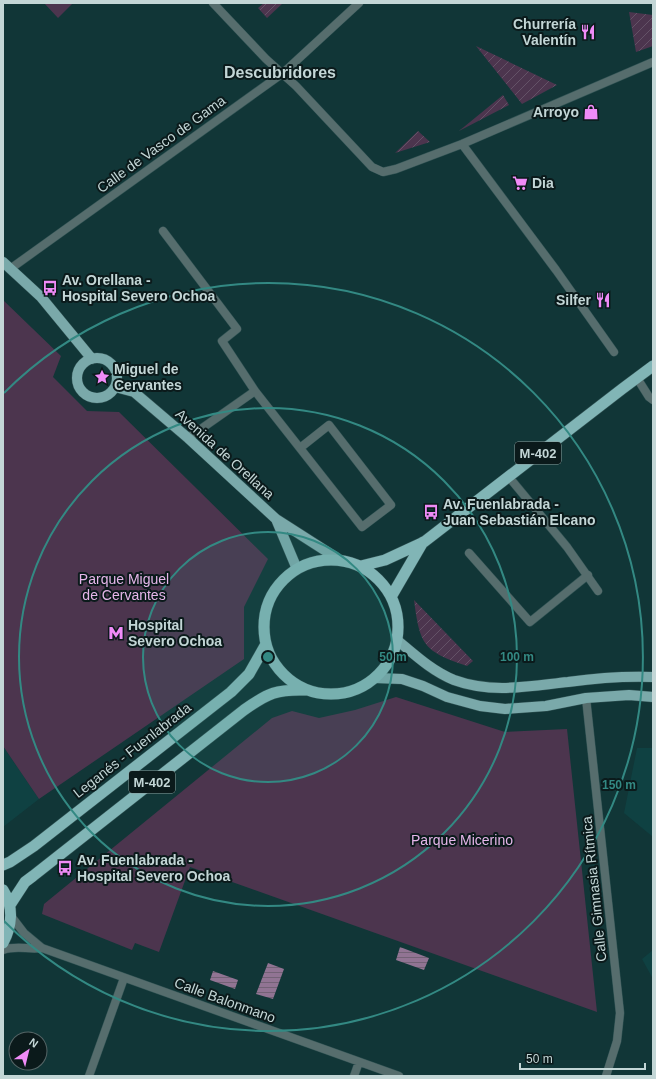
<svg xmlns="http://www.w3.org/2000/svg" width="656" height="1079" viewBox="0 0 656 1079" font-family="Helvetica,sans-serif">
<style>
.built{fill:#0f4142}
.park{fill:#4c354e}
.garden{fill:url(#garden-furrows)}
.water{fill:url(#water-rules)}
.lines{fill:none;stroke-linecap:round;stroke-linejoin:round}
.minor-casing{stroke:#315354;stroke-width:9}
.primary-casing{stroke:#315354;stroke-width:11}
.trunk-casing{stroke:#315354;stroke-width:12}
.minor{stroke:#566d6d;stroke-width:8}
.primary{stroke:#7aa9aa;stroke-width:10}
.trunk{stroke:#81b5b6;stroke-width:11}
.ring{fill:none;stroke:#338983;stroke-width:2}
.labels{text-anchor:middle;stroke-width:4;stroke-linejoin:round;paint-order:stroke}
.shield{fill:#0b1a1b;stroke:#8c9e9e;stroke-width:1}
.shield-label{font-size:13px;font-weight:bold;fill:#c3d6d6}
.poi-label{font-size:14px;font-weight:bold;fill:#c3d6d6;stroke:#0b1a1b;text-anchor:start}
.street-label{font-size:14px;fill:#c3d6d6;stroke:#0b1a1b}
.park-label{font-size:14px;fill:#e6b6ea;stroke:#0b1a1b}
.quarter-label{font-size:16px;font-weight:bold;fill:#c3d6d6;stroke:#0b1a1b}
.centre{fill:#338983;stroke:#0b1a1b;stroke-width:2}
.ring-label{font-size:12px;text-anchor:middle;font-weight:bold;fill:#338983;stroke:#0b1a1b;stroke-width:4;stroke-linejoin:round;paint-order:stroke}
</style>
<defs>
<pattern id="garden-furrows" width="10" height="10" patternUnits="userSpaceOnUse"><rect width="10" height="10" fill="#4c354e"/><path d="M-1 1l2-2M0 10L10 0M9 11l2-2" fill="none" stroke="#645267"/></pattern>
<pattern id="water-rules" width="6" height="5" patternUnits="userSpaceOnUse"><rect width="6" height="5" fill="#917493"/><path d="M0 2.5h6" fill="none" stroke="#736276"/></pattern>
</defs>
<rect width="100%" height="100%" fill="#113637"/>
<path class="built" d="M3,746L39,799L3,827Z
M637,748H653V837L624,813Z
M653,950V979L642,959Z"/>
<path class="park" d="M44,3H73L58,18Z
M3,300L61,356L53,377L87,411L119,412L268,559L244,607V659L39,799L3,746Z
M396,697L505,732L567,729L597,1012L190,867L159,952L135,943L132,950L42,914L44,904L272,718L292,711L319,718L355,710Z"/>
<path class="garden" d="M264,3H283L267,18L258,8Z
M629,12L653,15V46L636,52Z
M476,46L557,85L522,104Z
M503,95L509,105L459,131Z
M418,131L430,142L395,153Z
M414,600L473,661L467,666C423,651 420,645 414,600Z"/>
<path class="water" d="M400,947L429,958L424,970L396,960Z
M268,963L284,969L273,999L256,994Z
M213,971L238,980L235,989L210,980Z"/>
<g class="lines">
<g class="minor-casing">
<path id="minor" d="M213,3L266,59L296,86L372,167L383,172L396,169L462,144L653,62
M462,144L556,270L614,352
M163,231L237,329L222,341L255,391L188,438
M10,269L283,73L359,3
M637,378L649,397L653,400
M255,391L362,527L391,505L329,425L300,448
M508,476L567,547L598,591
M469,553L530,622L588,575
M586,698L620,1013L617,1041L606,1076
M11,916L24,933L42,948L399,1076
M3,950C17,945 28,950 42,948
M89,1076L124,978
M354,1076L359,1062"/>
</g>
<g class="primary-casing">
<path id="primary" d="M3,262L41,297L92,359
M77 378a20 20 0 1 1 40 0a20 20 0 1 1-40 0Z
M115,387L134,392L188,438L276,519L340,560
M276,519L297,569
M397,640C415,655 432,671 454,680C492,694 530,686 568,682C597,678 625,676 653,677
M375,678L402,679L423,686L447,697L480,706L505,709L546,706L586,698L629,695L653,697"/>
</g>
<g class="trunk-casing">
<path id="trunk" d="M264 627a67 67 0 1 1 134 0a67 67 0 1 1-134 0Z
M361,566L385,560L424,542L622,389L653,366
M391,597L423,542
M3,865L10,862L34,846L231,692L249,674L266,644
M3,890C14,907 12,926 3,943
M10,905L25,882L33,876L244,710C268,693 277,689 306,690"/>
</g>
<use href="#minor" class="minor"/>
<use href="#primary" class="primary"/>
<use href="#trunk" class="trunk"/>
</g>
<circle cx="268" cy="657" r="125" fill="#338983" fill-opacity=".12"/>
<g class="ring">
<circle cx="268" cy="657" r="125"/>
<circle cx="268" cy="657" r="249"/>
<path d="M4 393A374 374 0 1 1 4 921"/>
</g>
<defs>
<g id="restaurant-bare" transform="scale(1.2)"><path d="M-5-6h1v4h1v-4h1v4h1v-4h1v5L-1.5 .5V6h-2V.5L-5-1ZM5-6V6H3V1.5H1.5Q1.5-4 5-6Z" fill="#ef8bf7" stroke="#0b1a1b" stroke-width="2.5" paint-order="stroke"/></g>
<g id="shop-bare" transform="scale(1.2)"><path d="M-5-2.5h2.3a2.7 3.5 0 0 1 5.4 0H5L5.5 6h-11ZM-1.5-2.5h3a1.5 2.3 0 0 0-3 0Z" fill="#ef8bf7" stroke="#0b1a1b" stroke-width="2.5" paint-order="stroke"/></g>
<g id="supermarket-bare" transform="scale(1.2)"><path d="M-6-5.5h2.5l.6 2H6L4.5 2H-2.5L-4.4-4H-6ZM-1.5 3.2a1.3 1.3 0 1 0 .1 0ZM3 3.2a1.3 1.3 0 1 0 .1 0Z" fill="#ef8bf7" stroke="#0b1a1b" stroke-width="2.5" paint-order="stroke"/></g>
<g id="bus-bare" transform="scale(1.2)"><path d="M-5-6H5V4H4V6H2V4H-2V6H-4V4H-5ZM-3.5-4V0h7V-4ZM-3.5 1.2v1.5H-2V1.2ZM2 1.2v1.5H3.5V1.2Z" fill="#ef8bf7" stroke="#0b1a1b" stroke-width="2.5" paint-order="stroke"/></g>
<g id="sight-bare" transform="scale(1.2)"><path d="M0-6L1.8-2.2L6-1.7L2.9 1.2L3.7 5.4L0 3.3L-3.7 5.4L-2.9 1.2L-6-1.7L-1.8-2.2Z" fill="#ef8bf7" stroke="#0b1a1b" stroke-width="2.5" paint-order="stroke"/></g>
<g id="metro-bare" transform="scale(1.2)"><path d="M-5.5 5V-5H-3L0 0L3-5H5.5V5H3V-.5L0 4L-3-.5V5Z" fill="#ef8bf7" stroke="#0b1a1b" stroke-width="2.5" paint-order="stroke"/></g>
</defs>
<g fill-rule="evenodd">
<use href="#restaurant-bare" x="588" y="32"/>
<use href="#shop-bare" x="591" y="112"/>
<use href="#supermarket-bare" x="520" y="183"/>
<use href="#bus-bare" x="50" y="288"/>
<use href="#restaurant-bare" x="603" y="300"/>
<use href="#sight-bare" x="102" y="377"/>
<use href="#bus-bare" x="431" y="512"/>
<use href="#metro-bare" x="116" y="633"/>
<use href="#bus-bare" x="65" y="868"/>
</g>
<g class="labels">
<g class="shield">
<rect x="515" y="442" width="46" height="22" rx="3"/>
<rect x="129" y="771" width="46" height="22" rx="3"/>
</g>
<g class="shield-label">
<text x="538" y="458">M-402</text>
<text x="152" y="787">M-402</text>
</g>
<g class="poi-label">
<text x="576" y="29" text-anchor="end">Churrería<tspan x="576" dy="16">Valentín</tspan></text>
<text x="579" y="117" text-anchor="end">Arroyo</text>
<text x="532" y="188">Dia</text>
<text x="62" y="285">Av. Orellana -<tspan x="62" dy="16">Hospital Severo Ochoa</tspan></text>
<text x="591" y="305" text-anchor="end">Silfer</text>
<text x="114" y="374">Miguel de<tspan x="114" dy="16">Cervantes</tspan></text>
<text x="443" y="509">Av. Fuenlabrada -<tspan x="443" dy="16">Juan Sebastián Elcano</tspan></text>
<text x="128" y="630">Hospital<tspan x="128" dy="16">Severo Ochoa</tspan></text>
<text x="77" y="865">Av. Fuenlabrada -<tspan x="77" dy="16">Hospital Severo Ochoa</tspan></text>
</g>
<g class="street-label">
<text transform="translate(161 144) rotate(-36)" y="5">Calle de Vasco de Gama</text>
<text transform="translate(225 454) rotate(42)" y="5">Avenida de Orellana</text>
<text transform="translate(132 750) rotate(-38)" y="5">Leganés - Fuenlabrada</text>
<text transform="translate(594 889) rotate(-96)" y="5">Calle Gimnasia Rítmica</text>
<text transform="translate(225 1000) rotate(20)" y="5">Calle Balonmano</text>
</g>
<g class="park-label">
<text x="124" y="584">Parque Miguel<tspan x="124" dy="16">de Cervantes</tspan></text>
<text x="462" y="845">Parque Micerino</text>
</g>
<g class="quarter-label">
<text x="280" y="78">Descubridores</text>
</g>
</g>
<circle cx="268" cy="657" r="6" class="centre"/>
<g class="ring-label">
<text x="393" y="661">50 m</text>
<text x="517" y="661">100 m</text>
<text x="619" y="789">150 m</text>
</g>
<rect width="656" height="1079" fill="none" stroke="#c3d6d6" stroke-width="8"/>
<g transform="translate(28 1051) rotate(35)"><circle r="19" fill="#0b1a1b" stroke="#556566"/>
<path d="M0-3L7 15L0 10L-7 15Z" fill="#ef8bf7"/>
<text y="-6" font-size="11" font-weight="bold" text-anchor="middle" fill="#c3d6d6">N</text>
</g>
<path d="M520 1063v6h125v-6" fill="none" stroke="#c3d6d6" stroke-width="2"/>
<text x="526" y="1063" font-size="12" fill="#c3d6d6" stroke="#0b1a1b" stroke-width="3" paint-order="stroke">50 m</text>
</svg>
